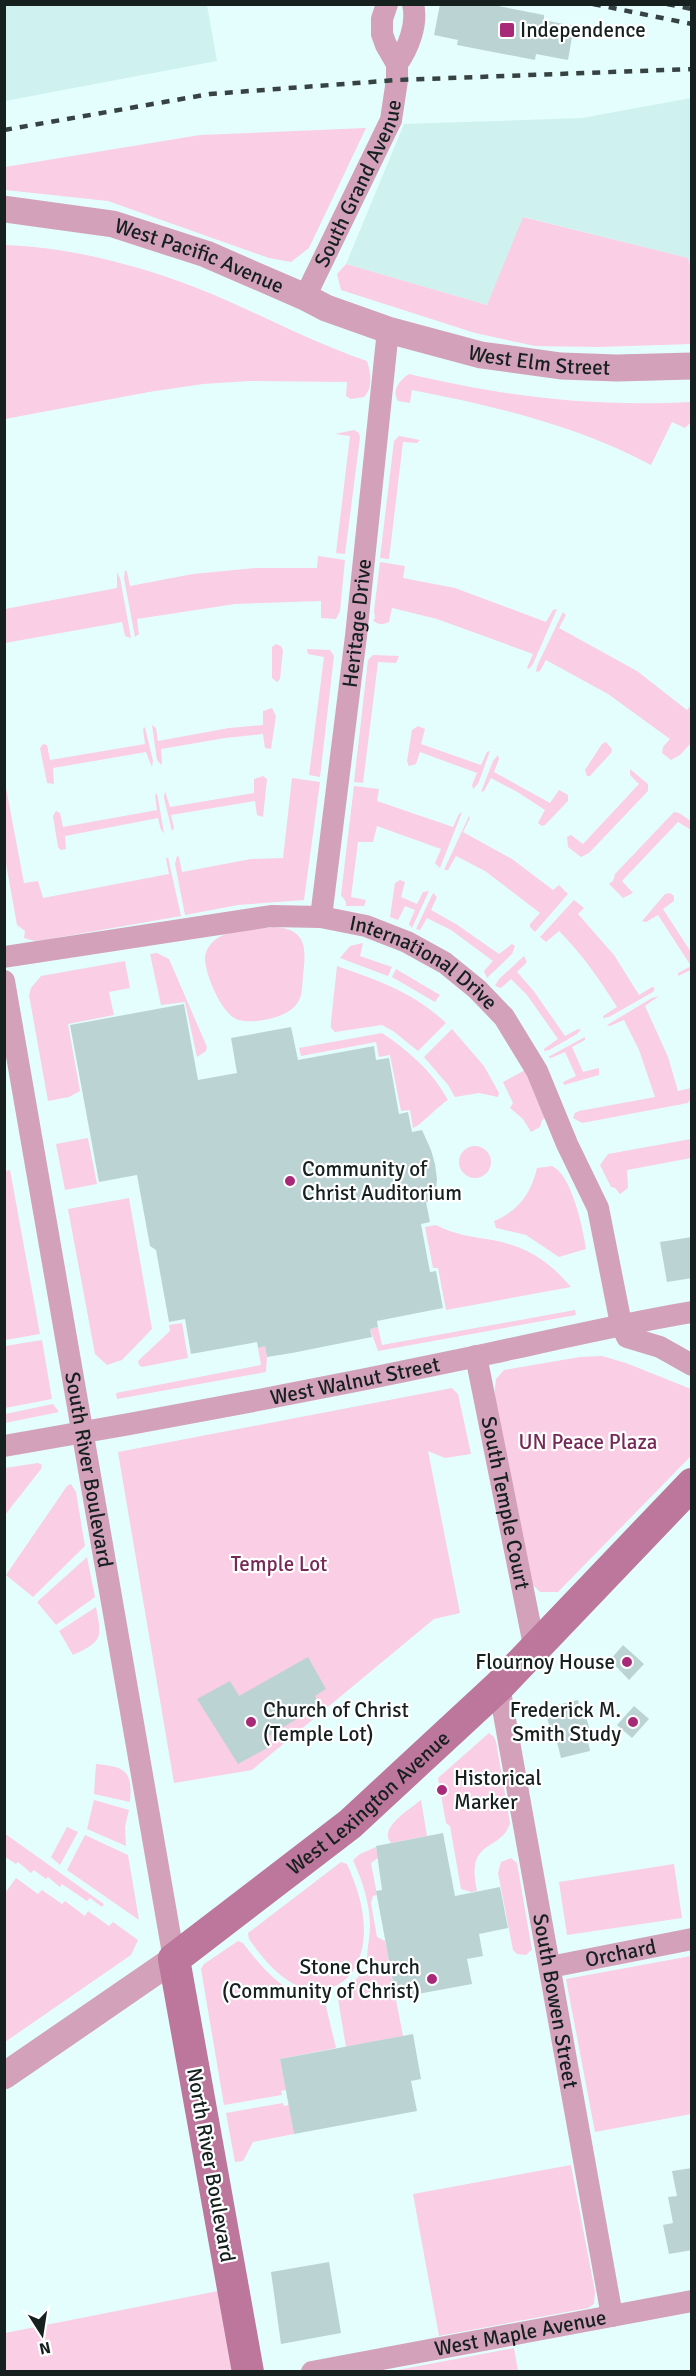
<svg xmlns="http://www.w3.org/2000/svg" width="696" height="2376" viewBox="0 0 696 2376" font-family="Signika,sans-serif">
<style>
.built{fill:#cff2f1}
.green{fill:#facee4}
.building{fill:#bbd4d3}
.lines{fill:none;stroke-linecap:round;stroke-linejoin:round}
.minor{stroke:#d3a1ba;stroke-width:22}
.tertiary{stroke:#d3a1ba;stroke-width:27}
.secondary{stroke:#bd769c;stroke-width:32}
.rail{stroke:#374342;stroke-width:4.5;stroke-dasharray:8 8;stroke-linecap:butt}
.poi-dot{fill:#a92979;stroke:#fff;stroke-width:2}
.labels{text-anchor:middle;stroke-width:4.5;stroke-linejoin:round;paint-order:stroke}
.poi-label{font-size:21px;fill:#16201f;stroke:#fff;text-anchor:start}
.street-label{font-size:21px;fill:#16201f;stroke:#fff}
.park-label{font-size:21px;fill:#762957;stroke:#fff}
</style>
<rect width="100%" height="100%" fill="#e4fefd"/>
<path class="built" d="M5,4L207,5L217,61L5,101Z
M691,98V274L688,258L524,217L487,305L346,264L404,124L582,118Z"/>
<path class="green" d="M366,128L309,248L291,262L269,258L108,201L5,190V167L200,135Z
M523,217L688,258L692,274L691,344L598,347L535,346L475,333L341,290L337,274L346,264L487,305Z
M5,245C72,247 150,268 212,294C264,316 314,343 367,361C371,373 373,388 364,397L351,399L346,396L347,382L249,381L203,384L149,392L5,419Z
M409,374C508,397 590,407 691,402V422L685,428L672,422L651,465C576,425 494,406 412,390L410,403L398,401C391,390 400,380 409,374Z
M354,430L359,433L360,438L345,554L336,553L350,436L335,434Z
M399,436L420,440L417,443L403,442L389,559L380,558L394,441Z
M318,556L345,560L340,611L336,619L321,618V601L235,604L137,619L139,634L135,637L124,578L125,570L127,572L130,586L193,574L255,568H317Z
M380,562L405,566L403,578L455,588L546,622L553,610L557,609L533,664L529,669L527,668L533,654L437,619L392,608L389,622C383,625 377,625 373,620L375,618L374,611Z
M117,572L120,578L131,638L125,636L122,622L5,643V609L117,588Z
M563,612L566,615L559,628L637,671L687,710L691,705V743L680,755L671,760L662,753L663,747L670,739L608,694L546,660L540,671L536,672L537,666Z
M276,644L281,646L283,650L280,679L277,682L272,678V647Z
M307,649L330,650L334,656L320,777L309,775L324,657L308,654Z
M373,655L399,656L396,663L378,662L363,783L354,782L368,660Z
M272,708L276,716L271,749L265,748L263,734L225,738L161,749L162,762L161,765L157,760L152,725L156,728L158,741L229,728L263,725V711Z
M418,726L425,729L421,744L481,765L487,752L490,751L478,784L473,789L472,785L477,773L420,752L416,764L409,766L407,761L412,730Z
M145,727L153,761L152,767L146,752L53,768L54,784L47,783L40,748L43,744L47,745L50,760L145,744L143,729Z
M606,742L612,749L611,753L590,776H587L585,770L602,744Z
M498,755L499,759L494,772L550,803L559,790L568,795V801L545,825L542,826L538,823L545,810L519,793L491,778L484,791L481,792L493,761Z
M630,769L648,784V791L589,853L581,857L568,847L567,837L571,835L583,844L639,784L630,775Z
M263,776L267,779L263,817L257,815L255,801L171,815L174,828L172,831L164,798L165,791L170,807L254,793V779Z
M4,777L24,883L38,881L43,898L169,874L166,859L168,857L181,916L44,940L35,941L24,938L25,931L17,925L5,858Z
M292,778L320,782L304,900L238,905L185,915L175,864L177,856L179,857L182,872L251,859L283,858Z
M354,786L379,789L377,801L453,827L459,814L462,812L440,868L435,863L441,849L377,826L373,842H358L351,897L366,900L364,906H346V902L341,895Z
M157,793L164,833L161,830L158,818L65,836L66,849L61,850L58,847L53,816L56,811L60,813L63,827L157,810L155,796Z
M674,812L679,813L691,821V830L678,822L622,881L633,893L623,898L609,884L613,881L615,874Z
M469,816L470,818L463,832L512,859L553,890L559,885L568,894L535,932L530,927V924L540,913L485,871L456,856L448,870H444Z
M400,880L405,882L401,897L417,904L423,892L429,891L412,928L409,924L415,910L405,906L398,920L390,917L395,883Z
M433,893L437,897L431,910L456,924L499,954L512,944L515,946L512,954L487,978L484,971L493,961L451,930L427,918L420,930L416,929Z
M670,893L674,896V901L663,909L691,952V970L678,976V973L691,966L658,915L646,922L642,921L665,894Z
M574,900L584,908L578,914L614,955L639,995L652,987L655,988L653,992L609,1017L603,1018V1016L617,1007C600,980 582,954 559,931L546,942L540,937Z
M274,927C308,929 306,949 303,976C302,986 303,998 295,1006C285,1018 254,1024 239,1020C222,1016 205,974 205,958C205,951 210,944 216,939C230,929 257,929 274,927Z
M363,943L360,956L392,967L388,976L340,958L350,946Z
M157,953L169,959L207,1047L206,1051L197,1057L185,1002L161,1005L150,954Z
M524,956L527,962L517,972L533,990L565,1036L578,1029L581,1030L577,1034L549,1050L544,1051V1049L558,1039L527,995L511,979L501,988L495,986L499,979Z
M125,961L130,988L109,992L114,1015L68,1024L80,1091L69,1097L48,1101L29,995L31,988L41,976Z
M337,966C377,980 415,993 446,1023L418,1051L393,1031L382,1025L335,1032L331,1028V1022Z
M396,969L440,995L435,1002L392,977Z
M659,996L645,1006L668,1057L678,1091L691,1088V1098L688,1103L582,1123L573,1118L575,1113L579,1111L655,1097L639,1050L624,1020L610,1026L607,1025L652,998Z
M452,1029L484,1066L499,1093L498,1097L479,1093L455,1097L448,1085L424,1057Z
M382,1033C409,1051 432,1071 448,1100C438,1106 420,1126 413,1128L410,1110L401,1111L390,1055L379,1057L376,1042L301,1056L299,1048Z
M585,1037V1040L572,1047L583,1072L599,1068V1075L564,1085L563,1082L576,1076L565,1052L551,1058L548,1057Z
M527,1069L548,1117L542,1120L540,1127L531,1132L523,1119L510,1108L513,1103L503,1082Z
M88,1138L97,1184L65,1190L56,1144Z
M691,1139V1158L627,1170L628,1188L620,1194L615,1188L611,1187L600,1165L608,1154Z
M459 1162a16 16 0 1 1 32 0a16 16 0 1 1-32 0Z
M552,1166C572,1175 583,1229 586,1249L559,1257L526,1235L496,1228L494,1221C518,1211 531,1194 537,1168Z
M10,1170L40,1334L5,1340L4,1171Z
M129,1198L152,1329L122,1360L107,1365L95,1354L68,1209Z
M436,1225C453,1234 468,1236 486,1239C524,1245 546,1258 571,1287L446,1310L438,1268H433L425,1227Z
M575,1310L576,1315L378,1351L370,1329L378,1327L382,1345Z
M182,1323L188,1358L142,1367L139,1365L138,1361L170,1331L169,1325Z
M42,1340L52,1399L5,1408V1346Z
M265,1346L267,1357L266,1372L117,1399L116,1393L261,1365L258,1348Z
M602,1356L626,1363L691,1389V1456L558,1592H540L529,1581L494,1398L496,1379L504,1370L580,1357Z
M452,1388L458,1394L471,1454L445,1458L428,1451L460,1613L434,1619L252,1770L174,1783L118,1452Z
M53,1404L59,1412L5,1423V1414Z
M38,1463L42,1465L41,1469L5,1515V1468Z
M71,1484L76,1492L85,1546L33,1597L6,1575L67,1486Z
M87,1557L95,1597L56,1625L37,1602Z
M96,1607C102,1638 103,1641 73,1655L59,1631Z
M489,1733L494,1737L496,1742L510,1823C501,1853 465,1837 477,1891L471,1892L461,1889L450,1826L446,1823L438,1778Z
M96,1764C125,1767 133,1770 130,1802L94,1794Z
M94,1800L129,1810L125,1827L126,1846L87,1829Z
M421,1800L427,1836L391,1843C378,1828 409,1810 421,1800Z
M67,1827L78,1832L60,1865L51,1857Z
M4,1833L104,1904L102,1907L90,1898L87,1901L62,1884L60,1887L48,1877L46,1879L34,1870L31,1873L18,1862L16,1864L5,1857Z
M85,1835L128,1855L139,1920L67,1870Z
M376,1847L378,1858L371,1863L377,1895L373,1896L371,1903L377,1937L385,1941L390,1964H371L367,1959C367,1948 370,1937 370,1926C370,1903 362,1880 353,1860L360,1854Z
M511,1858L517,1863L532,1950L526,1955L517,1954L513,1950L498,1873L501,1862Z
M341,1862L347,1864C359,1891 368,1919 362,1949C358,1966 349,1981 333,1987C297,2001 267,1965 249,1939L248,1933Z
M674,1864L682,1918L567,1935L559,1882Z
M16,1878L38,1894L42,1890L62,1904L65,1901L85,1916L88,1911L109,1926L113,1922L138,1940L131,1955L5,2042V1893Z
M238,1941L243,1943C259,1964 279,1989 305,1996C312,1998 318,1997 324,1998L336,2048L280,2059L286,2090L281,2091L282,2095L224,2105L201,1969L204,1964Z
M691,1956V2114L595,2132L566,1979Z
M367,1972L381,1976L391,1974L403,2036L346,2047L338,1999L360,1975Z
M283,2103L284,2106L289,2105L294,2134L253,2142L243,2161L235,2162L226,2113Z
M571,2165L595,2292L594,2304L588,2308L439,2336L413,2194Z
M218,2291L234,2372H5V2333Z
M514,2348L518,2371H392Z"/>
<path class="building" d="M440,4H488L544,15V20L574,26L568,60L536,54L535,60L457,45L458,40L434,35Z
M184,1004L198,1080L237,1073L231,1038L291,1027L298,1060L374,1046L376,1060L389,1058L399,1114L408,1112L412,1132L422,1130L431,1150L435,1164L437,1179L435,1200L426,1202L430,1222L421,1224L430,1272L436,1271L443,1308L377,1321L378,1327L370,1329L372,1337L292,1353L267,1357L265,1346L258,1348L257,1342L191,1354L185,1319L169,1322L156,1250L150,1246L137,1175L99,1182L70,1025Z
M692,1237V1278L667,1282L660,1242Z
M623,1645L644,1664L629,1680L610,1660Z
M308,1657L326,1689L315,1696L320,1705L262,1740L267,1748L238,1764L197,1699L230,1681L239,1696Z
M578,1700L581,1714L585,1713L591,1734L587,1736L590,1751L561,1758L557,1742L553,1743L545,1708Z
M634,1706L649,1719L632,1738L617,1725Z
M443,1833L455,1896L500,1887L508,1928L479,1934L483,1956L467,1959L472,1984L396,1998L376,1891L382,1890L376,1846Z
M413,2034L421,2079L411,2081L417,2111L294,2134L280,2059Z
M692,2168V2250L669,2254L663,2225L673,2223L668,2197L677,2196L672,2171Z
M329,2262L341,2333L281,2344L271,2272Z"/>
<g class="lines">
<g class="minor">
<path d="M397,64C408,49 418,24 413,4"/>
<path id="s1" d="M305,297L391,120L397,80V64L386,45L382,34V19L387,4"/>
<path id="s2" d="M321,917L356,636L388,330"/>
<path id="s3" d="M4,957L271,916L321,917L366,926L407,942L445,963L477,989L504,1017L537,1071L567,1144L598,1208L621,1324L627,1337L660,1347L692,1365"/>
<path id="s4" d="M4,981L174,1959"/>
<path id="s5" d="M476,1356L535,1650"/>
<path id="s6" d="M4,1446C163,1419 321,1389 478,1356C549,1341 620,1324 692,1312"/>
<path id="s7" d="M499,1686L612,2316"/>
<path id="s8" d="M550,1967L692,1939"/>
<path id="s9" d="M312,2372L692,2301"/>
</g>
<g class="tertiary">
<path id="s10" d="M4,209L113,224L206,254L305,297L326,308L388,330L481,355L561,366L617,368L692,366"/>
<path d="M4,2076L174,1959"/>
</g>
<path class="secondary" id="s11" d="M248,2372L174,1959L350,1824L499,1686L692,1484"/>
<path class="rail" d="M593,4L692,24
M667,4L692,9
M4,130L210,94L397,80L692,69"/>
</g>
<g class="poi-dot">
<rect x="499" y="22" width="16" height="16" rx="3"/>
<circle cx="290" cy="1181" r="6"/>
<circle cx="627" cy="1662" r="6"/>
<circle cx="251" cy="1722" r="6"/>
<circle cx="633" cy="1722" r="6"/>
<circle cx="442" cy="1790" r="6"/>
<circle cx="432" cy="1979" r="6"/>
</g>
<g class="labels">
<g class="poi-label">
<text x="520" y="37">Independence</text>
<text x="302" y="1176">Community of<tspan x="302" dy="24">Christ Auditorium</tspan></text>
<text x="615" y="1669" text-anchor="end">Flournoy House</text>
<text x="263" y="1717">Church of Christ<tspan x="263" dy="24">(Temple Lot)</tspan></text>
<text x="621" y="1717" text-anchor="end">Frederick M.<tspan x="621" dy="24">Smith Study</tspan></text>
<text x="454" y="1785">Historical<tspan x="454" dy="24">Marker</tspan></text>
<text x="420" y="1974" text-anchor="end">Stone Church<tspan x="420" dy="24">(Community of Christ)</tspan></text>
</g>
<g class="street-label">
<text dy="7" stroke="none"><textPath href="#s1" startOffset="126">South Grand Avenue</textPath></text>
<text dy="7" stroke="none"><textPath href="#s10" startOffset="202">West Pacific Avenue</textPath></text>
<text dy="7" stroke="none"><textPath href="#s10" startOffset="560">West Elm Street</textPath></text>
<text dy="7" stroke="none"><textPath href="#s2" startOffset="296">Heritage Drive</textPath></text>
<text dy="7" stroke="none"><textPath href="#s3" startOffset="434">International Drive</textPath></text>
<text dy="7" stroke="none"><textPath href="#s6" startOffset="357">West Walnut Street</textPath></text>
<text dy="7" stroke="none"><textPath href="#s4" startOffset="496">South River Boulevard</textPath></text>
<text dy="7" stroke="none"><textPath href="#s5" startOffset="150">South Temple Court</textPath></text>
<text dy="7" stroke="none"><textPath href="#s11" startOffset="669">West Lexington Avenue</textPath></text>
<text dy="7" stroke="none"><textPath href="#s8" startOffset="72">Orchard</textPath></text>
<text dy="7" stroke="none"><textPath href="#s7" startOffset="320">South Bowen Street</textPath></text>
<text transform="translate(211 2165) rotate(80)" y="7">North River Boulevard</text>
<text dy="7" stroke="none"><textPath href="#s9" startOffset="212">West Maple Avenue</textPath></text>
</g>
<g class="park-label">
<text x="588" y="1449">UN Peace Plaza</text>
<text x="279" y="1571">Temple Lot</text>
</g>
</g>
<rect width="696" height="2376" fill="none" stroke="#16201f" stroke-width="12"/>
<g transform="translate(42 2334) rotate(168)" stroke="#ffffff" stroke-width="4.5" paint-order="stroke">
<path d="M0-4.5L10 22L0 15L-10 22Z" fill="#16201f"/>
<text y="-9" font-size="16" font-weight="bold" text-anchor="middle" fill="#16201f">N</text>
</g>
</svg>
